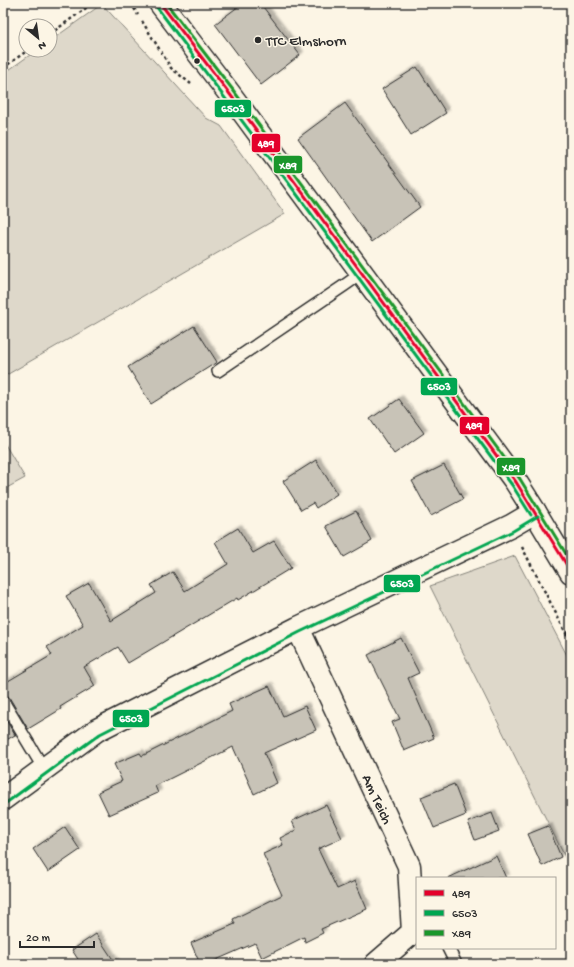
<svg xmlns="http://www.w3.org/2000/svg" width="574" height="967" viewBox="0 0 574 967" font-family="'Gochi Hand',sans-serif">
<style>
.green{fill:#ded8ca;stroke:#84827a}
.building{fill:#c8c3b7;stroke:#2b2b2b;filter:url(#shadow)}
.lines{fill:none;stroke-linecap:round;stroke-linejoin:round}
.service-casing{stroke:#2b2b2b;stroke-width:14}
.minor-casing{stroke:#2b2b2b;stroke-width:25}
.primary-casing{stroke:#2b2b2b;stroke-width:25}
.path{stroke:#2b2b2b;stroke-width:2.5;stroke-dasharray:3 3;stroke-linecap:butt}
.service{stroke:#fcf5e5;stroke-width:11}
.minor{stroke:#fcf5e5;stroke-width:22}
.primary{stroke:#fcf5e5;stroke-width:22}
.bus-1-casing{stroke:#fcf5e5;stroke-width:6}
.bus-2-casing{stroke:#fcf5e5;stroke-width:6}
.bus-3-casing{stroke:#fcf5e5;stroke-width:6}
.bus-1{stroke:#e4002b;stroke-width:3}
.bus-2{stroke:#00a651;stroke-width:3}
.bus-3{stroke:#1a962b;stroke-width:3}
.poi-dot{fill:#2b2b2b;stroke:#fcf5e5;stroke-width:1.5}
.labels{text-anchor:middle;stroke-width:3;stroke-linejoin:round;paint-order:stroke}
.poi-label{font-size:15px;fill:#2b2b2b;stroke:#fcf5e5;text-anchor:start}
.street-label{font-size:15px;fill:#2b2b2b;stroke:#fcf5e5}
.line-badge{stroke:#fcf5e5;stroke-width:1.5}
.badge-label{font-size:11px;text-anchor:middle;font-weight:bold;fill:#fff}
</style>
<defs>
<filter id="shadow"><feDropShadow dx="3.5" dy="-3.5" stdDeviation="1" flood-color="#0004"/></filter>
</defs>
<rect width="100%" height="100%" fill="#fcf5e5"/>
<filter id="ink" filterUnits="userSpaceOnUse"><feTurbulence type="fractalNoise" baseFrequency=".025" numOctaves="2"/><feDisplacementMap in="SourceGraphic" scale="8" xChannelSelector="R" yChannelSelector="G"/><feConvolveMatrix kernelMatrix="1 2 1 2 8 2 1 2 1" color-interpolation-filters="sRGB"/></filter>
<g filter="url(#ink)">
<path class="green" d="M102,4L206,118L221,126L285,214L3,377V74L37,50H50V41Z
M3,441L25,478L3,490Z
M515,556L571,663V869L430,586Z"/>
<path class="building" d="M243,3H260L300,55L261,85L215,24Z
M417,67L446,113L411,135L382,89Z
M345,103L420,207L372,242L298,138Z
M194,326L217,362L151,404L128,367Z
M399,399L424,433L394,454L370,419Z
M316,460L337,494L316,508L313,503L301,510L283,481Z
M444,465L463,499L431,516L412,481Z
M356,511L372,541L344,557L326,526Z
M238,528L253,553L274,541L291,568L238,600L237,598L128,663L118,647L84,667L95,686L60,707L61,709L28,729L9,697L7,695L3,694V684L52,655L47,647L83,625L66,596L89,583L111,621L156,593L151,585L173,572L185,591L228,564L215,542Z
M401,638L419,673L408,678L434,738L404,751L392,722L400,719L368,655Z
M269,686L283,716L305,706L316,730L264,753L277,783L254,794L233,747L155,786L158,793L109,815L98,792L122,781L114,764L140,753L142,756L232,711L229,704Z
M3,715L15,735L3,742Z
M454,784L466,815L434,828L421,797Z
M326,805L342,838L318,849L337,889L355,881L367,909L321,929L323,933L305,942L304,937L262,958L255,943L207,964H200L191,943L235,924L233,919L282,895L263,854L283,845L280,838L296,830L292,821Z
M492,813L499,831L475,840L468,822Z
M548,826L561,857L542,866L528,834Z
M65,827L80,850L48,872L33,849Z
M496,856L506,878H448Z
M96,934L116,964H81L72,950Z"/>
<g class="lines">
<g class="service-casing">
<path id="service" d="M218,371L345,285L362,273
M3,701L44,769
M448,948L456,964"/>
</g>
<g class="minor-casing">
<path id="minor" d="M298,628L409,866L413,932L376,964
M3,799L97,730L298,628L511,526L535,512"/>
</g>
<g class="primary-casing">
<path id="primary" d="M160,3L229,93L516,482L535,512L571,572"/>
</g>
<path class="path" d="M131,3L138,15
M142,21L171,68L191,84
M50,34L93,3
M3,68L28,50
M522,547L571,643
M566,633L571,630"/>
<use href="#service" class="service"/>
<use href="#minor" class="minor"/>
<use href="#primary" class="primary"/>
<g class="bus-1-casing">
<path id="bus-1" d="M160,3L229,93L516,482L571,572"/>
</g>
<g class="bus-2-casing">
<path id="bus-2" d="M156,6L290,185L512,485L531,515
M6,803L100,734L300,632L513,531L538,516"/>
</g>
<g class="bus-3-casing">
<path id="bus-3" d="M166,3L233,90L520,479L571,562"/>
</g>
<use href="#bus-1" class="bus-1"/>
<use href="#bus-2" class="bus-2"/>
<use href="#bus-3" class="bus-3"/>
</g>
</g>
<g class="poi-dot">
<circle cx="258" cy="40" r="4"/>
<circle cx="197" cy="61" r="3.5"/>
</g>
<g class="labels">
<g class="poi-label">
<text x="266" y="45">TTC Elmshorn</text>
</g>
<g class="street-label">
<text transform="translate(378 799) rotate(65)" y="5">Am Teich</text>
</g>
</g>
<g class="line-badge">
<rect x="214" y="99" width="38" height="19" rx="4" fill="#00a651"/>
<rect x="251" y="133" width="30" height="20" rx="4" fill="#e4002b"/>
<rect x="273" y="155" width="30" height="19" rx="4" fill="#1a962b"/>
<rect x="420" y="377" width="38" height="19" rx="4" fill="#00a651"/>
<rect x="459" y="416" width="31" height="19" rx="4" fill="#e4002b"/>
<rect x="496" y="457" width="30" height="19" rx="4" fill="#1a962b"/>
<rect x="383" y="574" width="38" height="19" rx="4" fill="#00a651"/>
<rect x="112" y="709" width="38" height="19" rx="4" fill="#00a651"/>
</g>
<g class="badge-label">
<text x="233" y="112">6503</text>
<text x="266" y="147">489</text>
<text x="288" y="169">X89</text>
<text x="439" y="390">6503</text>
<text x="474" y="429">489</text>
<text x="511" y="471">X89</text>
<text x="402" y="587">6503</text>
<text x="131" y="722">6503</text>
</g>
<rect width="574" height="967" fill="none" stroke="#fcf5e5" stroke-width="16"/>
<rect x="8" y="8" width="558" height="951" fill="none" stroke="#2b2b2b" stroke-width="1.5" filter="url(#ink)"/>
<rect x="416" y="877" width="140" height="72" fill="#fcf5e5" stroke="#a8a49b"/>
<rect x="424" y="890" width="20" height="6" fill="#e4002b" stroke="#a8a49b"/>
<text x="452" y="897" font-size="12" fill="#2b2b2b">489</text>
<rect x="424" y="910" width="20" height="6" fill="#00a651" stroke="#a8a49b"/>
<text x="452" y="917" font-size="12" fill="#2b2b2b">6503</text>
<rect x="424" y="930" width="20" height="6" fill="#1a962b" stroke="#a8a49b"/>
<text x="452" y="937" font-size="12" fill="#2b2b2b">X89</text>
<g transform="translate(38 38) rotate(151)"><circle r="19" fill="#fcf5e5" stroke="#a8a49b"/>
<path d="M0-3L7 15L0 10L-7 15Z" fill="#2b2b2b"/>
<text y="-6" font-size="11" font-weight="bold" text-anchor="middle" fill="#2b2b2b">N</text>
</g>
<path d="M20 941v6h74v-6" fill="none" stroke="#2b2b2b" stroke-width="2"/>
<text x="26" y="941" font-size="12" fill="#2b2b2b" stroke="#fcf5e5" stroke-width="3" paint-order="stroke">20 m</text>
</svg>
